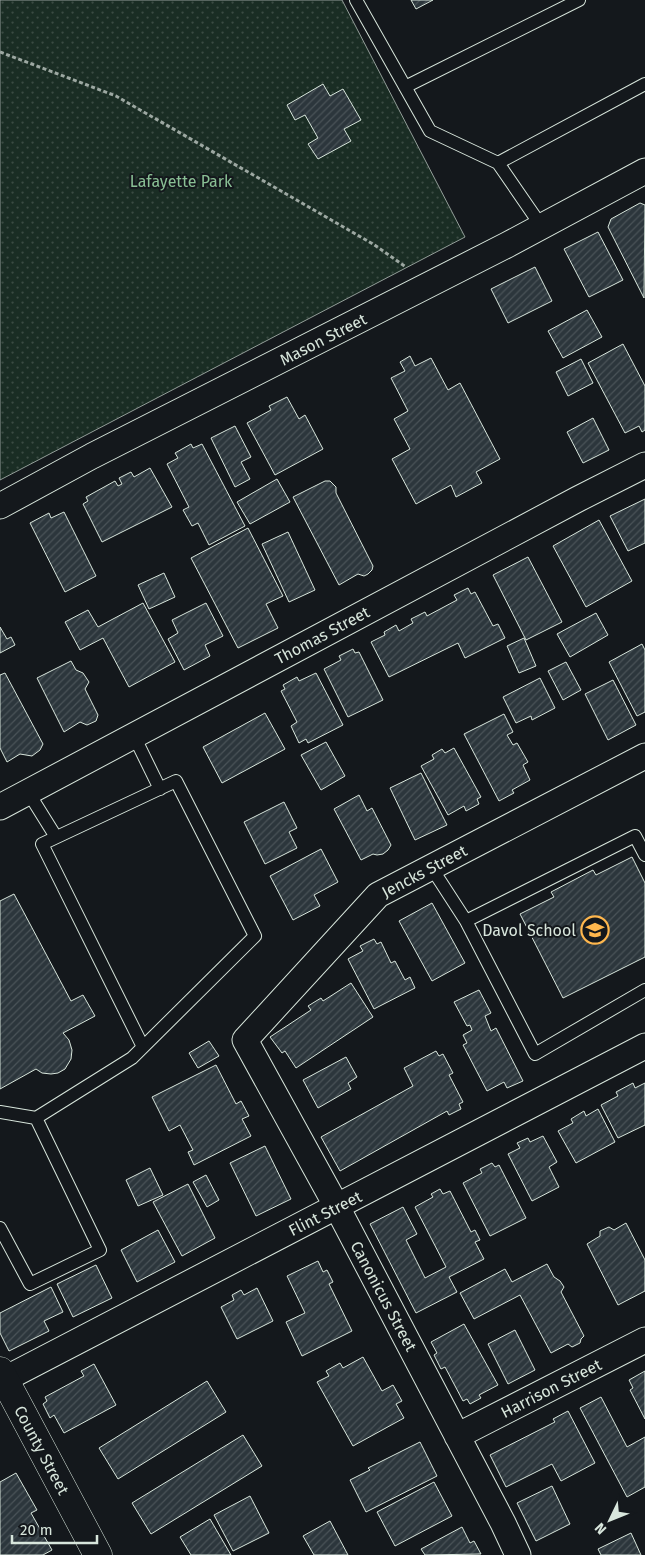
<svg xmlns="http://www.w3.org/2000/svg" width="645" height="1555" viewBox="0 0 645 1555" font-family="'Fira Sans',sans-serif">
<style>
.green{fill:url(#green-dots);stroke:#939e99}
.building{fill:url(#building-hatch);stroke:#d8e6dc}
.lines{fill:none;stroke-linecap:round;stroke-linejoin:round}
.lane-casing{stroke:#d8e6dc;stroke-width:14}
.street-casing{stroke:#d8e6dc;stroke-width:27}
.secondary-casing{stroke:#d8e6dc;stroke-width:29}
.path{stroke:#9da8a2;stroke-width:3;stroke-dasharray:4 2.5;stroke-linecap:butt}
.lane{stroke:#14181c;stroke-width:12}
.street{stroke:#14181c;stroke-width:25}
.secondary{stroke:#14181c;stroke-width:28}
.labels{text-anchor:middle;stroke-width:4;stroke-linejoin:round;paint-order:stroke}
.park-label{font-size:16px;fill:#8ac095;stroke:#14181c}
.street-label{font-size:16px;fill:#d8e6dc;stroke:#14181c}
.poi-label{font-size:16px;fill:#d8e6dc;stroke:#14181c;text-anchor:end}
</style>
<defs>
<pattern id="green-dots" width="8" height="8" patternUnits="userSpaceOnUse" patternTransform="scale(1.25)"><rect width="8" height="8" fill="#1a2d24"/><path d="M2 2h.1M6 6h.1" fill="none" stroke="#3b4b43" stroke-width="1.8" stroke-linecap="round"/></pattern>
<pattern id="building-hatch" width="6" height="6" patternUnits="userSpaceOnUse" patternTransform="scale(1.25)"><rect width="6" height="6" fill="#2c363c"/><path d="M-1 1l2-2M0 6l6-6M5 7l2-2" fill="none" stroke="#4a5358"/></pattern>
</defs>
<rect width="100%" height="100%" fill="#14181c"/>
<path class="green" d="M0,0H342L465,237L0,480Z"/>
<path class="building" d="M411,0H433L416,9Z
M323,84L330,96L343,89L361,120L344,129L351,141L318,159L308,144L318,138L305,115L295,120L287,105Z
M640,203L645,205L644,298L608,227L611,219Z
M598,232L623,280L589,297L564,249Z
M535,267L552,301L508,323L491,289Z
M587,310L602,337L563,358L548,331Z
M623,344L645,386V430L642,432L639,426L625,433L588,363Z
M410,356L415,366L431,358L448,390L460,383L500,459L476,472L482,483L456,497L451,485L416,504L392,459L410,449L394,419L408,411L391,378L405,371L400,362Z
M581,359L593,383L568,396L556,372Z
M287,397L299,419L305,415L323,449L275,475L247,423L271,410L269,406Z
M593,418L609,450L583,463L567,432Z
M235,426L251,457L241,462L250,479L235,487L211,438Z
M191,444L193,448L202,444L245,526L209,545L198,523L192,526L183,510L189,507L167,464L178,458L175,453Z
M150,468L172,507L102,542L83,504L88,501L86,497L115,481L118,486L122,484L119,478L131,472L134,477Z
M277,479L290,502L250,524L237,502Z
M325,481H330L336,487V493L373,566L372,570L368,574L364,576L358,574L339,585L293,497Z
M645,499V543L628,551L610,516Z
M64,512L96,576L65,592L30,523L49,513L51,518Z
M599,520L632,581L586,607L553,546Z
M248,528L283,596L266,604L278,628L238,648L191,558Z
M288,532L315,590L289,602L262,544Z
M528,557L562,622L526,640L493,575Z
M164,573L175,597L149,609L138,585Z
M468,588L471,594L475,592L493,626L498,624L505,638L465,658L458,643L389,677L371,642L385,635L384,632L396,625L399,631L413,623L411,619L425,612L427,616L457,600L454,595Z
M143,603L175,662L129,687L103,638L80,650L65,622L88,610L98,627Z
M206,603L223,636L205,645L210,656L184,670L168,639L178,633L172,620Z
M596,613L608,635L570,657L557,634Z
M0,627L7,639L11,637L15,645L0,653Z
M524,638L536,666L519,673L507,646Z
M642,644L645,650V712L637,716L609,662Z
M353,649L355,653L359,652L383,700L348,717L324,669L341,660L339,656Z
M71,661L76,670L83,673L89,682L85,689L98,715L96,721L87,725L80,722L64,732L37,678Z
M566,662L581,690L563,700L548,671Z
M5,673L43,744L40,750L32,756L20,754L7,762L0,748V675Z
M316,673L343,725L308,743L306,739L299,743L291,726L297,722L281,691L285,689L283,685L297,677L299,681Z
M540,678L555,708L532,720L531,716L516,723L503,697Z
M613,680L636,725L608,740L585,694Z
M265,713L285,749L222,783L203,747Z
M504,714L513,732L507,735L513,745L517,743L528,762L523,765L530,780L512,790L514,793L499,801L464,734Z
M326,742L345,776L321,790L301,755Z
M454,748L481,797L477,799L479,804L466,811L464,806L448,815L421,766L434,759L432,755L442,749L445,753Z
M421,773L447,825L415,840L390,788Z
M359,795L367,811L372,808L391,845L388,850L383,854L377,855L373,854L361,860L334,809Z
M284,802L297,828L289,832L297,848L265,864L244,822Z
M321,849L338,882L314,895L320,906L293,920L270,876Z
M632,857L645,883V957L563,998L520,914L554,897L551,892L593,870L596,875Z
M14,894L71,1001L83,995L95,1016L63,1033L69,1040L72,1050L71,1059L65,1069L58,1073L51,1074L42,1073L36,1069L0,1089V901Z
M432,903L465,963L432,981L399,921Z
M374,939L377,944L381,942L391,963L395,961L405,980L410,977L415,988L374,1009L348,959L363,951L360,946Z
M351,983L373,1017L296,1068L285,1051L282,1053L270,1037L311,1010L308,1006L321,998L323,1001Z
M479,990L491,1013L485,1016L491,1031L496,1028L523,1081L507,1088L504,1082L487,1091L463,1045L467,1043L463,1035L472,1030L470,1025L467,1026L454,1002Z
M209,1041L219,1056L198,1068L189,1053Z
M436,1051L439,1056L443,1054L453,1073L449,1075L463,1102L459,1104L461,1109L449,1115L447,1111L340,1171L321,1137L413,1086L404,1068Z
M346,1057L357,1077L348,1083L351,1089L318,1108L303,1080Z
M216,1065L236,1104L241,1101L249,1116L242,1119L251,1136L194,1165L188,1152L193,1150L180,1125L169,1131L152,1097Z
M633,1083L635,1088L645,1083V1125L618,1138L601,1105L618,1096L616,1092Z
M598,1109L615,1142L576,1163L558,1131L573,1123L571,1119L584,1111L586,1116Z
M543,1136L557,1162L549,1167L559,1187L532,1201L508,1154L520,1148L517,1143L528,1138L530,1142Z
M265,1146L291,1199L256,1216L230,1163Z
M492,1163L495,1167L499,1165L526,1218L490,1236L463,1183L482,1173L480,1169Z
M150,1168L163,1195L138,1206L126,1180Z
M206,1175L219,1200L207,1207L193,1182Z
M188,1184L215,1238L182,1256L153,1202Z
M440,1189L443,1194L450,1191L471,1232L475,1230L480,1240L475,1242L484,1259L449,1277L457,1292L416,1313L370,1224L403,1207L417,1234L406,1240L425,1278L446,1267L415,1207L433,1197L431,1194Z
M626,1223L645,1260V1291L618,1305L587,1244L600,1236V1231L609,1227L614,1230Z
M158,1230L175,1262L137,1282L121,1250Z
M318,1261L323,1272L327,1270L333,1282L329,1284L352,1331L302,1356L286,1322L305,1313L287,1276Z
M547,1264L554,1277L560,1281L564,1287L561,1292L584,1336L581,1339L580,1343L572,1347L568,1344L551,1353L520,1295L474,1319L460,1293L505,1269L512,1282Z
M96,1265L112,1298L73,1317L57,1284Z
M51,1287L63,1312L44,1321L49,1331L9,1351L0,1333V1313Z
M257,1288L273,1321L237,1339L221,1307L234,1300L232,1295L241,1290L244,1295Z
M464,1324L498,1385L479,1395L481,1398L470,1404L467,1399L463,1401L445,1367L441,1369L434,1355L437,1353L431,1342Z
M515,1330L535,1370L508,1384L488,1344Z
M363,1357L382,1391L393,1385L402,1401L396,1404L404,1418L353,1446L317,1382L329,1376L326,1371L340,1363L343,1368Z
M94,1364L116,1405L64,1433L54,1415L50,1418L43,1404L47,1401L45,1397L84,1376L81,1371Z
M645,1371V1419L630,1390L633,1388L629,1380Z
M207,1381L226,1412L118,1479L99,1448Z
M601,1397L627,1447L645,1437V1487L627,1497L580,1408Z
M568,1411L595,1463L561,1481L552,1464L506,1487L490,1455L555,1422L553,1419Z
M243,1435L262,1466L151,1534L132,1503Z
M420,1442L437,1476L366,1512L350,1480L370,1470L368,1468Z
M16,1473L37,1510L31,1513L52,1550L43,1555H0V1482Z
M434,1482L452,1516L395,1546L377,1512Z
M552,1486L570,1524L536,1541L517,1503Z
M250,1496L269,1533L233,1551L214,1515Z
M210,1519L231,1555H191L180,1537Z
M330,1521L348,1555H314L303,1536Z
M462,1527L470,1543L474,1541L481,1554L425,1555L421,1549Z
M631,1533L641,1555H601L598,1549Z"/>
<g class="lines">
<g class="lane-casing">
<path id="lane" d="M356,0L430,131L498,163L542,227
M405,87L579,0
M498,163L645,84
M134,736L160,789
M28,792L56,837
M431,867L466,921L635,836L645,855
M466,921L535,1054L645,990
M0,1112L36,1118L132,1058L255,936L176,781L42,844L143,1047
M0,1228L30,1284L100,1250L36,1118"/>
</g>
<g class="street-casing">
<path id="street" d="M0,506L92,456L507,245L645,171
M0,807L578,499L645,465
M5,1379L645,1046
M457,1436L645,1340
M518,1555L503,1523L337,1207L245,1040L378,895L645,756"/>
</g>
<g class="secondary-casing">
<path id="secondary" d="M0,1371L98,1555"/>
</g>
<path class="path" d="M0,52L116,96L373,244L406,267"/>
<use href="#lane" class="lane"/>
<use href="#street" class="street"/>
<use href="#secondary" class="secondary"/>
</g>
<defs>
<g id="school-ring" transform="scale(1.4375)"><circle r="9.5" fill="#14181c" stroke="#ffb74d" stroke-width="1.5"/><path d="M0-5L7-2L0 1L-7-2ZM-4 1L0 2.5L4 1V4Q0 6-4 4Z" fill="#ffb74d"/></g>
</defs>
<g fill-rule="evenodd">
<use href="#school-ring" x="595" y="930"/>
</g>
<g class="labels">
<g class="park-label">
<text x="181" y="187">Lafayette Park</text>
</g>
<g class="street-label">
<text transform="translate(323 339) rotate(-27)" y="6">Mason Street</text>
<text transform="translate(322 635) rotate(-28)" y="6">Thomas Street</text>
<text transform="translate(424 871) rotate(-28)" y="6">Jencks Street</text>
<text transform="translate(325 1213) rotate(-27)" y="6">Flint Street</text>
<text transform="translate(384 1296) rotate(62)" y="6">Canonicus Street</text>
<text transform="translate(551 1388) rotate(-27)" y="6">Harrison Street</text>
<text transform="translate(42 1450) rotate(62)" y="6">County Street</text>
</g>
<g class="poi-label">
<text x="576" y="936">Davol School</text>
</g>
</g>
<g transform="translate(610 1520) rotate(227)" stroke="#14181c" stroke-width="4" paint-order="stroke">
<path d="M0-4L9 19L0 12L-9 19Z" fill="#d8e6dc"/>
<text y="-8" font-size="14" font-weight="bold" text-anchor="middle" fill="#d8e6dc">N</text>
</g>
<path d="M12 1535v8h85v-8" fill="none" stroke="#d8e6dc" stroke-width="2.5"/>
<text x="20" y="1535" font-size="15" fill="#d8e6dc" stroke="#14181c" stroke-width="4" paint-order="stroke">20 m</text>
</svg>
